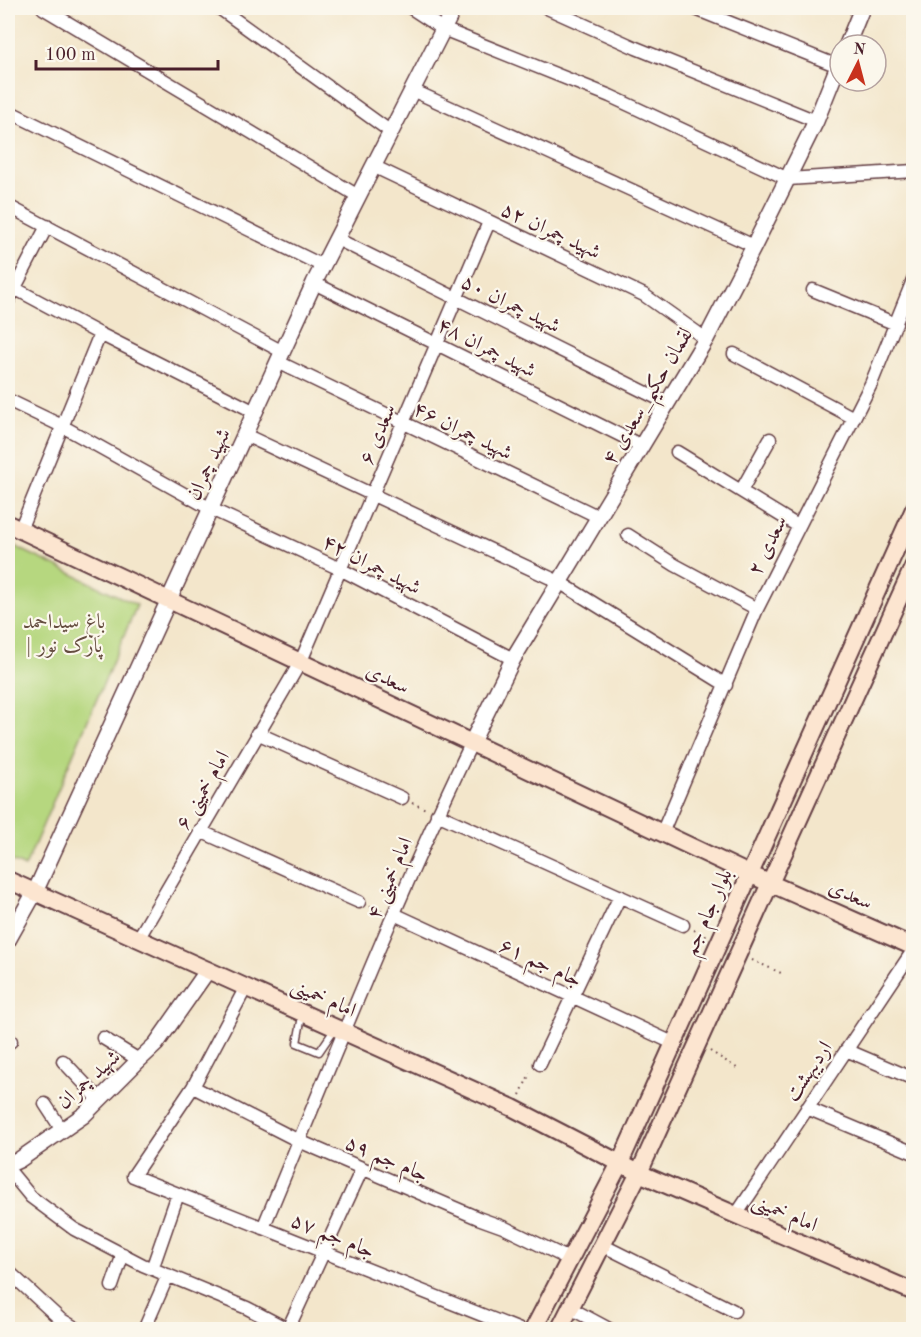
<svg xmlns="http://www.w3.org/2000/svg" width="921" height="1337" viewBox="0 0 921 1337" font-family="'Old Standard TT',Amiri,serif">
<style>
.green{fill:#b6d77f;stroke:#807b55;stroke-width:1.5}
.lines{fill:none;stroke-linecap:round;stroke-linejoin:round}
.service-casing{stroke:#633d43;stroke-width:9}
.minor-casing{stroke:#633d43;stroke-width:15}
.tertiary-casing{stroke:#633d43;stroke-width:18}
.secondary-casing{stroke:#633d43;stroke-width:20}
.path{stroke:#633d43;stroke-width:2;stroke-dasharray:1.5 4.5;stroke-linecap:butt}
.service{stroke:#fff;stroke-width:6}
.minor{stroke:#fff;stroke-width:12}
.tertiary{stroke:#fff;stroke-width:15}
.secondary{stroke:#fce5d0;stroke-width:16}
.labels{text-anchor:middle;stroke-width:4.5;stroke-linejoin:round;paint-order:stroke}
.street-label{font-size:21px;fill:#4a1f2b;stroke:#fbf7ec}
.park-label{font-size:21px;fill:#654d40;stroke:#fbf7ec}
</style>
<rect width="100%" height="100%" fill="#fbf7ec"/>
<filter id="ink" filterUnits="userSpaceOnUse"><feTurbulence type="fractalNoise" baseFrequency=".0167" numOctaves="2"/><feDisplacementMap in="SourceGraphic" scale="12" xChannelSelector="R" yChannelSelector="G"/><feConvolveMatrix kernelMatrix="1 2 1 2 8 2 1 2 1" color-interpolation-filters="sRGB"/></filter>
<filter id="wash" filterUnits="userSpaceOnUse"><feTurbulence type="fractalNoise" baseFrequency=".008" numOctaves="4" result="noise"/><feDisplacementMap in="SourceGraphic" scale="24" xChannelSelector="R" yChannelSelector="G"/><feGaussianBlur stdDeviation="1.35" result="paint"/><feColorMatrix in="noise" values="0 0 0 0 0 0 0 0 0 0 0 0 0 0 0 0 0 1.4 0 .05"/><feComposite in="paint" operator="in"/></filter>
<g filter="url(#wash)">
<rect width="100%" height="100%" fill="#f3e6cb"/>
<path class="green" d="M8,543L137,605L25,867L8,859Z"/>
</g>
<g filter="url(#ink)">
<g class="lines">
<g class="service-casing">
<path id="service" d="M302,1016L297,1043L319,1052L334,1030"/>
</g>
<g class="minor-casing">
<path id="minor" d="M43,8L358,196
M219,8L391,132
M411,8L443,29L610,96L788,179L914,171
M547,8L636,48L816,121
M693,8L838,66
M412,90L754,246
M8,111L323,266
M373,166L644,295L706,339
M8,206L283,352
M337,239L667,403
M314,283L642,446
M14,288L100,334L255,412
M813,290L896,324
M8,301L47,226
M734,354L852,417
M278,362L599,517
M8,400L62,426L211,509L340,569L513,659
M245,435L559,582L726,685
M677,452L798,526
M741,491L770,439
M20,530L100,334
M628,535L675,565L757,609
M257,733L402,798
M437,814L683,925
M200,831L359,902
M662,833L757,609L871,384L914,278
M394,914L673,1043
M138,939L301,661L489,222
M246,987L193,1087L133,1176L520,1330
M8,1038L11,1041L8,1043
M103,1038L139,1060
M846,1050L914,1079
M63,1061L100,1100
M540,1064L620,896
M193,1087L299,1141L478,1218L503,1227L569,1259
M45,1104L62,1130
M807,1108L914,1153
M8,1169L31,1197L74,1229L143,1265L247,1308L289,1330
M736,1215L914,949
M263,1228C331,1065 395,901 472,742
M602,1245L734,1311
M152,1269L178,1194
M8,1271L60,1319L79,1330
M112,1286L123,1254
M570,1308L611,1330
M288,1329L362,1169
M144,1330L168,1275"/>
</g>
<g class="tertiary-casing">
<path id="tertiary" d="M847,45L862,8
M472,742L513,659L706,339L754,246L816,121L840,61
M8,940L35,892L314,283L454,8
M8,1165L19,1160L84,1115L139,1060L156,1044L208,970"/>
</g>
<g class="secondary-casing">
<path id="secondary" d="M8,524L749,874L914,947
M8,880L513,1108L639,1173L914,1292
M533,1330L620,1163L914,509
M559,1330L639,1173L914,565"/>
</g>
<path class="path" d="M412,803L426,809
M370,906L382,910
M694,930L708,936
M752,960L781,973
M710,1051L740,1070
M520,1095L530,1073"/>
<use href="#service" class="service"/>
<use href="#minor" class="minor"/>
<use href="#tertiary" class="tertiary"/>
<use href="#secondary" class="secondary"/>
</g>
</g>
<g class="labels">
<g class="street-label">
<text transform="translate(551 230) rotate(25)" y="7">شهید چمران ۵۲</text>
<text transform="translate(511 303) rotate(26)" y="7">شهید چمران ۵۰</text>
<text transform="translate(487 347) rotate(27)" y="7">شهید چمران ۴۸</text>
<text transform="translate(647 396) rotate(-59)" y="7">لقمان حکیم_سعدی ۴</text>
<text transform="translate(463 430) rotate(26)" y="7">شهید چمران ۴۶</text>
<text transform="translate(377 434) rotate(-67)" y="7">سعدی ۶</text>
<text transform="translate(208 464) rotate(-65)" y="7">شهید چمران</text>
<text transform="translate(767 545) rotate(-64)" y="7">سعدی ۲</text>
<text transform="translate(372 564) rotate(27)" y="7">شهید چمران ۴۲</text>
<text transform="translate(388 678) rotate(25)" y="7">سعدی</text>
<text transform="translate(202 790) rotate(-60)" y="7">امام خمینی ۶</text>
<text transform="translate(389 878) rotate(-67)" y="7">امام خمینی ۴</text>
<text transform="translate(851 894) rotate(24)" y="7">سعدی</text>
<text transform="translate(707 912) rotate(-66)" y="7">بلوار جام جم</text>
<text transform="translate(541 962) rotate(25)" y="7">جام جم ۶۱</text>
<text transform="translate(324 997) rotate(24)" y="7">امام خمینی</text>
<text transform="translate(808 1071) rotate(-56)" y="7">اردیبهشت</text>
<text transform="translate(88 1079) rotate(-42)" y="7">شهید چمران</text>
<text transform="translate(387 1158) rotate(23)" y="7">جام جم ۵۹</text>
<text transform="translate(785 1212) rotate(23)" y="7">امام خمینی</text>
<text transform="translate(333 1235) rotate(22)" y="7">جام جم ۵۷</text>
</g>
<g class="park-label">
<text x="64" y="628">باغ سیداحمد<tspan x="64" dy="24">| پارک نور</tspan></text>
</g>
</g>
<rect width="921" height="1337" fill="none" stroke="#fbf7ec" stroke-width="30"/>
<g transform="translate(858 63) rotate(6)"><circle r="28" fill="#fbf7ec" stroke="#b4a19f" stroke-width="1.5"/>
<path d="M0-4.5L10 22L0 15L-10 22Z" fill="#c8321e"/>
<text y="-9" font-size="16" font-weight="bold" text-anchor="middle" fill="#4a1f2b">N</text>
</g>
<path d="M36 60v9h182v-9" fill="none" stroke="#4a1f2b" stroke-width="3"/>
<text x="45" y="60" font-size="18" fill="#4a1f2b" stroke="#fbf7ec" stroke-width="4.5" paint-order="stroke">100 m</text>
</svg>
